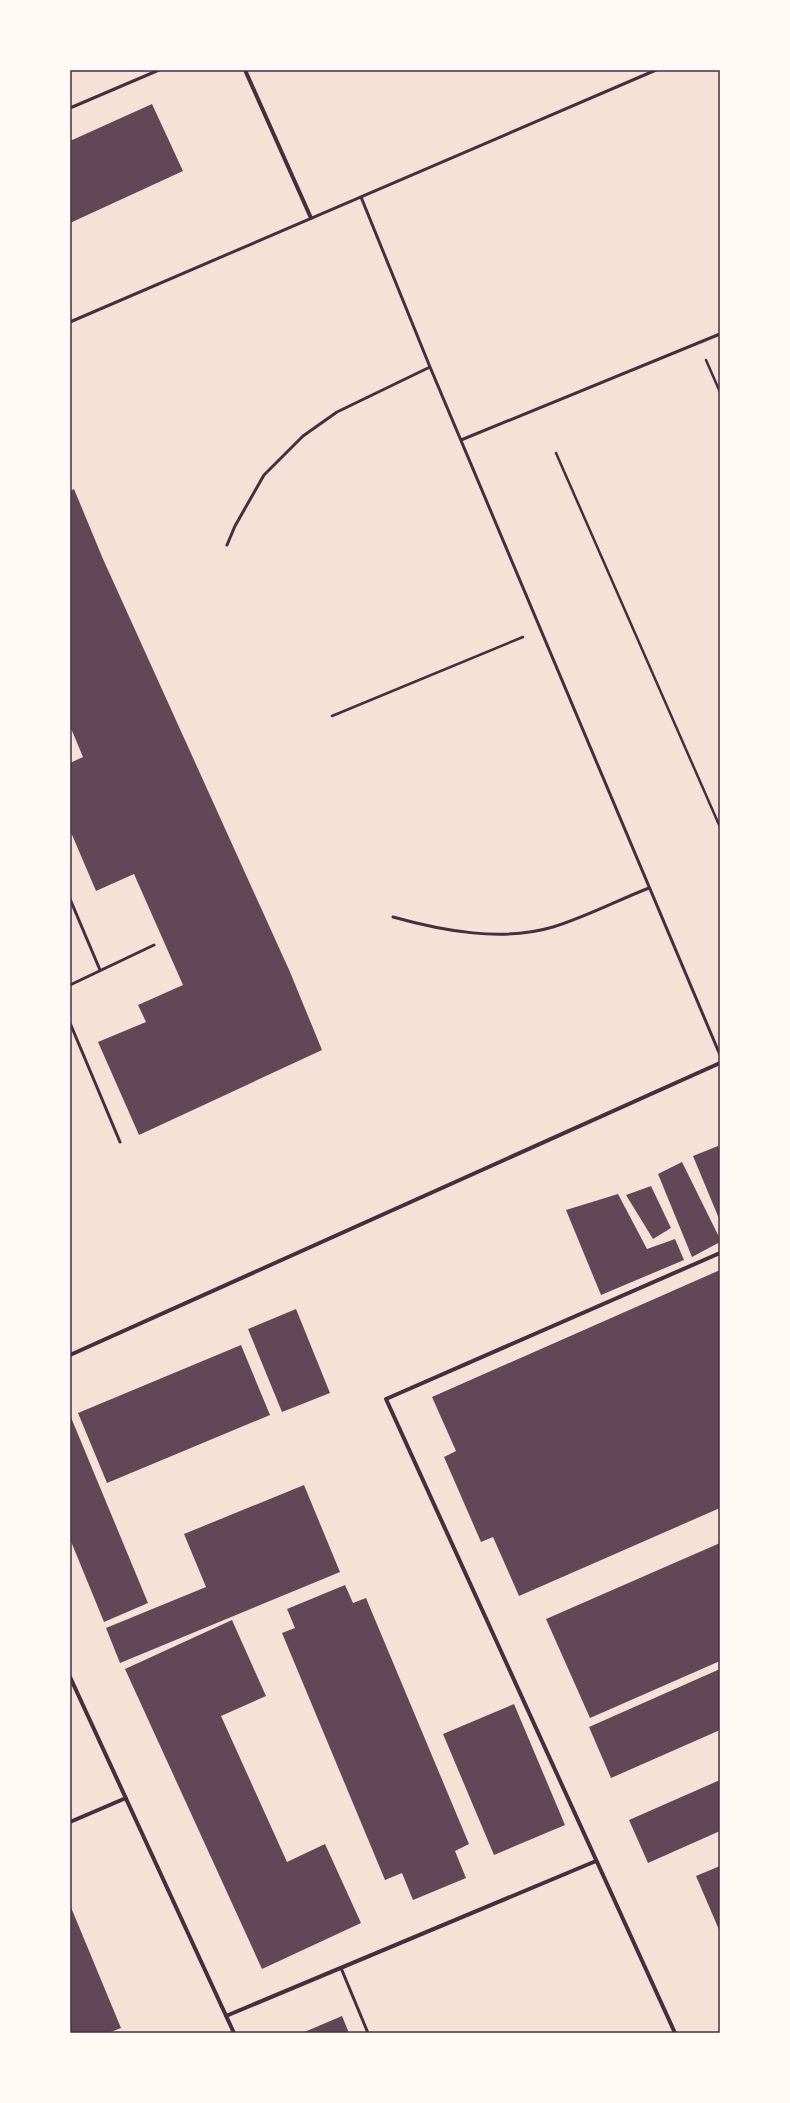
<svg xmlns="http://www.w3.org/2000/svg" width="790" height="2103" viewBox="0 0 790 2103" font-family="Barlow,sans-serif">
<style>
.building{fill:#644757}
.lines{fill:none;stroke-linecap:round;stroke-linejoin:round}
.path{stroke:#4a2c40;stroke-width:2.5}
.service{stroke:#4a2c40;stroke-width:3}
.minor{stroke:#4a2c40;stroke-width:4}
.neatline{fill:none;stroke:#4a2c40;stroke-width:1.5}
</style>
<rect width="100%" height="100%" fill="#f7e1d7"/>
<path class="building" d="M152,104L183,171L70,223V141Z
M74,489L103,559L290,972L322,1050L139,1135L98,1042L146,1022L138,1005L183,985L134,874L96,891L70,830V763L83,757L70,726V491Z
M718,1146L720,1151V1221L693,1156Z
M682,1162L720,1239V1242L692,1257L658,1174Z
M651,1186L671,1228L653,1239L626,1195Z
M618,1194L647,1249L675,1239L684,1260L601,1295L566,1210Z
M720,1270V1508L519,1596L493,1537L481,1542L444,1457L456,1451L432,1397Z
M296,1309L330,1393L282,1412L248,1329Z
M241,1345L270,1415L107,1483L78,1413Z
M70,1415L148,1603L104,1622L70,1539Z
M304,1485L340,1572L120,1663L106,1628L206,1587L184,1534Z
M720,1543V1661L590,1718L546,1619Z
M345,1585L353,1603L366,1598L469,1844L455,1851L466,1878L413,1900L402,1873L385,1880L282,1633L295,1628L287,1609Z
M232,1620L266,1696L221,1716L287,1862L325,1844L361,1923L262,1969L125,1669Z
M720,1669V1730L611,1778L589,1727Z
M514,1704L565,1825L494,1855L443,1734Z
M720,1780V1831L648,1863L629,1820Z
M720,1866V1932L696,1876Z
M70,1905L121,2028L108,2033H70Z
M342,2016L349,2033H302Z"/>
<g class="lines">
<path class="path" d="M706,360L720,392
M556,453L720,827
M332,716L523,637"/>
<path class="service" d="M70,108L159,70
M361,197L430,367L720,1055
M70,322L656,70
M461,440L720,334
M227,545L235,526L264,475L303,436L337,412L430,367
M70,899L100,970
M393,917C443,931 502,942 553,927C586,917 618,900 649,888
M70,985L154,945
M70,1023L120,1142
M341,1968L368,2033"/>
<path class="minor" d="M245,70L311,218
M70,1355L720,1063
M70,1677L234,2033
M70,1822L126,1798
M226,2016L596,1861
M675,2033L386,1399L720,1253"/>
</g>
<rect width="790" height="2103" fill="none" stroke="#fffaf5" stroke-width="142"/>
<rect x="71" y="71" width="648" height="1961" class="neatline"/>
</svg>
